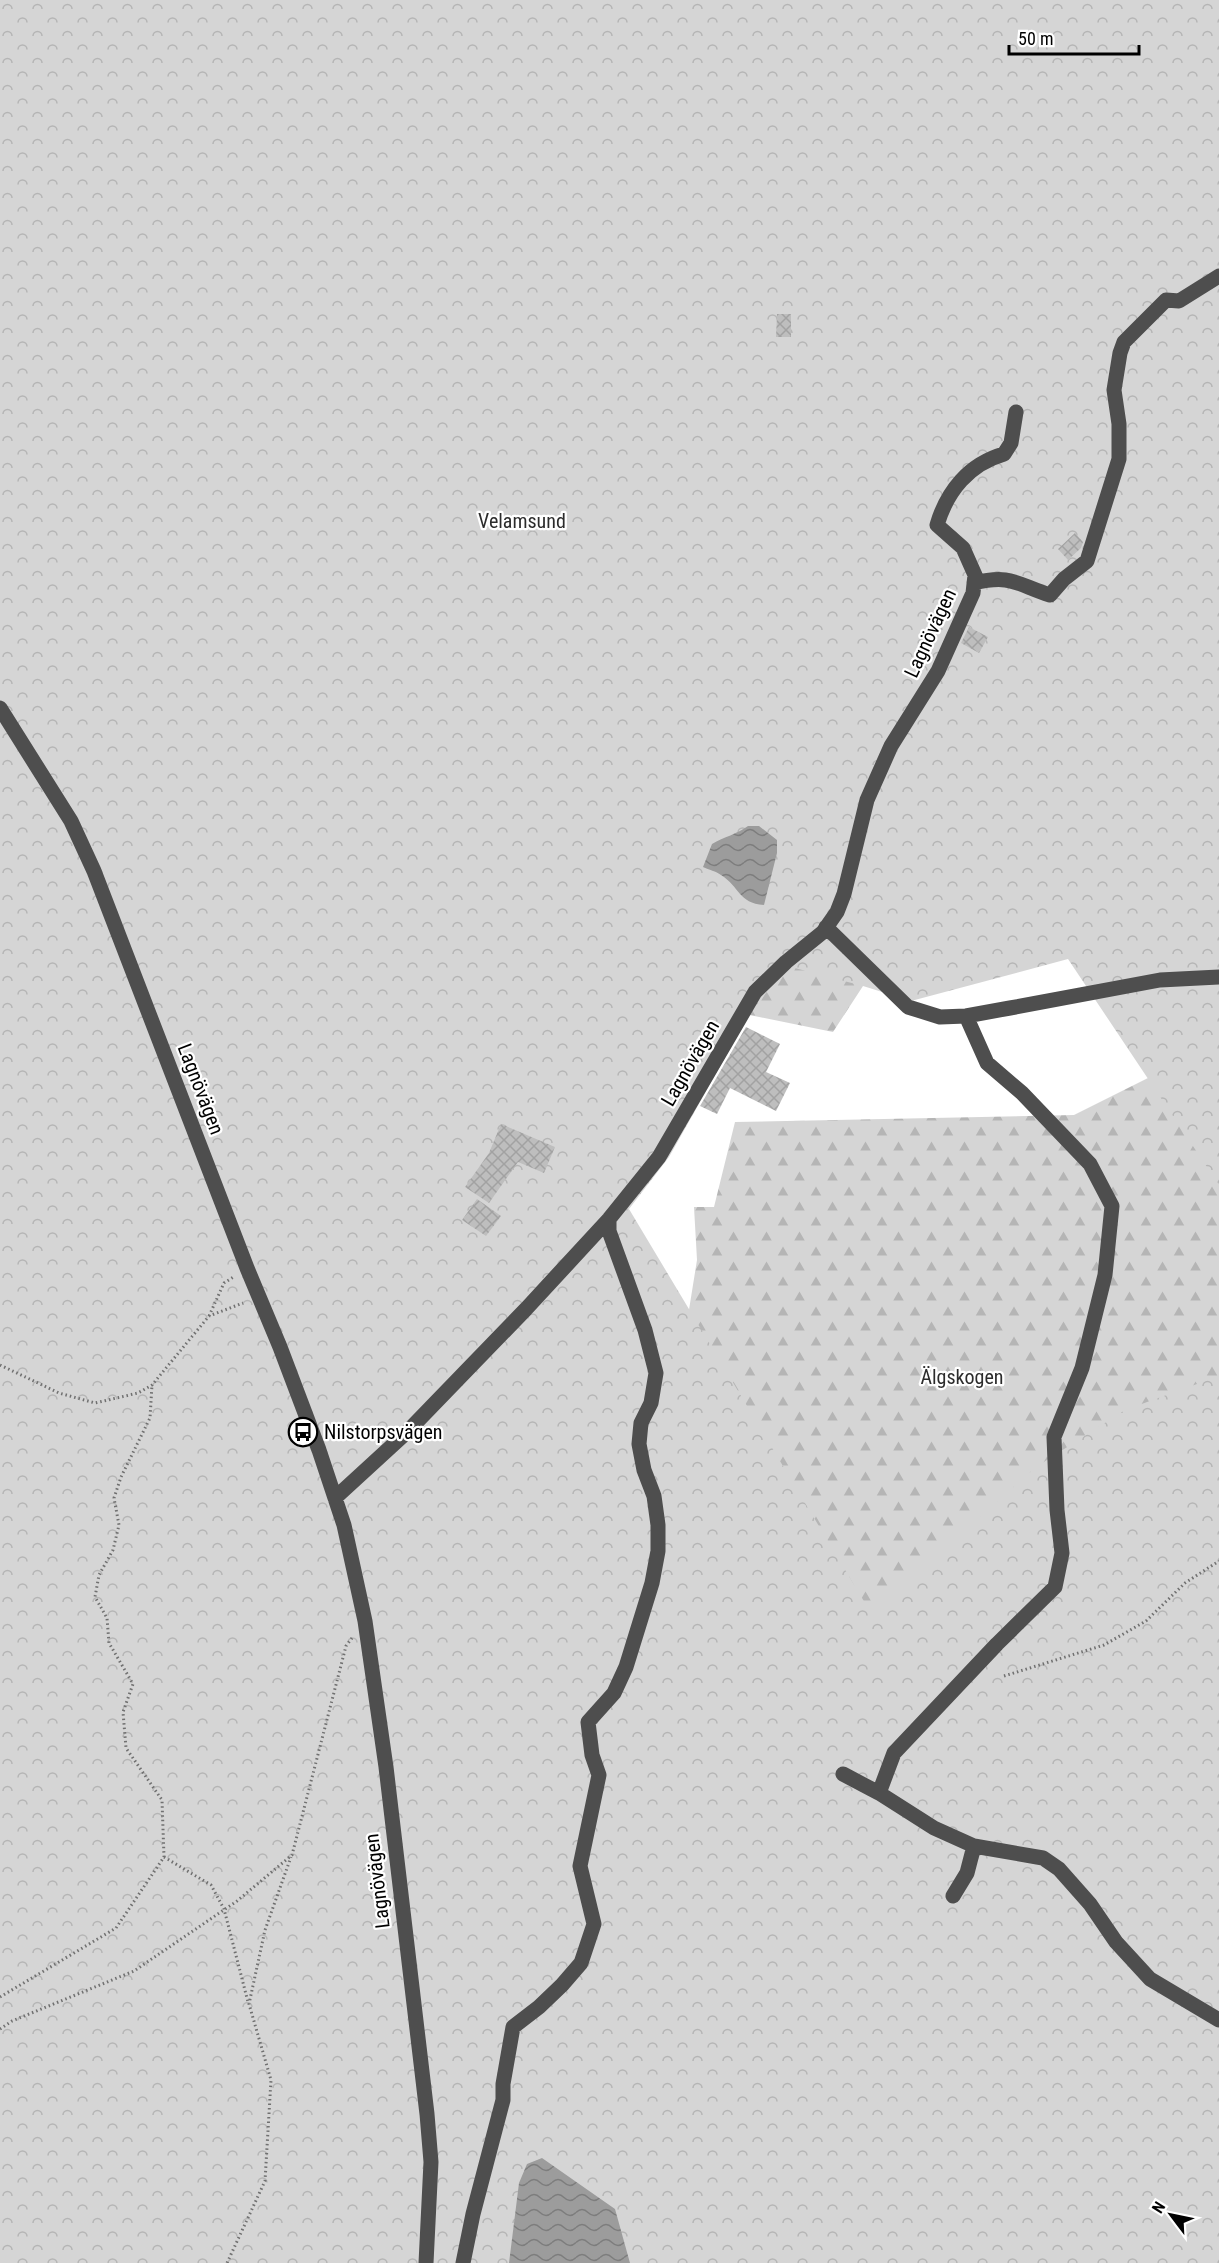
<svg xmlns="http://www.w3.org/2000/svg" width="1219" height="2263" viewBox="0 0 1219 2263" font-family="'Roboto Condensed',sans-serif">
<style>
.forest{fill:url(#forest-firs)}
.park{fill:url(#park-crowns)}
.water{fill:url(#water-waves)}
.building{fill:url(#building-cross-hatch)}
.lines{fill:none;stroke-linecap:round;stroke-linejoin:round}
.path{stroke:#707070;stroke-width:3;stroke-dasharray:1.5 3;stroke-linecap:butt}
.minor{stroke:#4e4e4e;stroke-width:15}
.labels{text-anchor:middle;stroke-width:4.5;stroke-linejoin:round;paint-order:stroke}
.park-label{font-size:20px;fill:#2c2c2c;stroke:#fff}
.street-label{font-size:20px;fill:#000;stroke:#fff}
.poi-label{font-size:20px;fill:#000;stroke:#fff;text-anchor:start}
</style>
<defs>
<pattern id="forest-firs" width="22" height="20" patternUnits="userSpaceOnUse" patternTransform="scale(1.5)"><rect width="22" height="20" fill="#d5d5d5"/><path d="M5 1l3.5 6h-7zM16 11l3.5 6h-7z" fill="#b5b5b5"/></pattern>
<pattern id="park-crowns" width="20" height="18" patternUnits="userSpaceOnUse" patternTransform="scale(1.5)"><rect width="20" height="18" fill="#d5d5d5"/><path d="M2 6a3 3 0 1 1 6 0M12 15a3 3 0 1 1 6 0" fill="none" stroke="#b5b5b5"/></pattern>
<pattern id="water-waves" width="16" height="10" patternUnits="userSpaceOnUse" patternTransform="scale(1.5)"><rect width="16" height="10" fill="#9c9c9c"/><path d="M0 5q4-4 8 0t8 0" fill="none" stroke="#7d7d7d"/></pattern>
<pattern id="building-cross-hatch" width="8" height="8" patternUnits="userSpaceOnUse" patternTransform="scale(1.5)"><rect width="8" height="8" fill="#bebebe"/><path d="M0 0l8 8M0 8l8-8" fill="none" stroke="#a2a2a2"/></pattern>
</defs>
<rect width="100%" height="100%" fill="#fff"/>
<path class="forest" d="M1219,539V2263L910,1751L684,1341L697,1260L694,1207H714L735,1122L1074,1115L1156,1074L1181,921L863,986L833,1032L735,1012Z"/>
<path class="park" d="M0,0H1219V1185L1068,959L911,1001L863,986L791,967L769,989L749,1015L669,1157L629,1209L871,1613L1036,1467L1125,1410L1219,1376V2263H0Z"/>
<path class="water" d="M748,826H759L777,840V853L764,905C738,903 740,887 721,875C716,871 709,870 703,867L712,844C724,837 737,834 748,826Z
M542,2158L615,2209L630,2263H509L519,2183L527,2164Z"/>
<path class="building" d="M777,314H791V337H776Z
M1075,533L1083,542L1081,548L1068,560L1058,549Z
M969,627L988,637L979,653L961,643Z
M746,1027L780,1044L766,1072L790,1083L776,1111L730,1088L717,1114L700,1106Z
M501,1124L555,1147L544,1173L518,1162L489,1203L465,1187L489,1153Z
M477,1199L501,1216L486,1236L462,1220Z"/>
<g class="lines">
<path class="path" d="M209,1316L224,1283L235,1276
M0,1365L59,1393L95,1403L138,1393L152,1385L209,1316L243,1303
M1004,1676L1104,1645L1146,1621L1185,1583L1219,1561
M164,1857L211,1885L224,1909L248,2002
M0,1997L116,1928L164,1857L162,1800L126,1748L123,1712L133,1684L109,1643L107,1618L95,1597L99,1575L113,1550L119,1525L114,1498L121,1477L150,1418L152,1385
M0,2029L12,2021L134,1971L237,1901L292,1855L346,1646L352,1638
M227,2263L265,2181L271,2080L249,2004L265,1930L291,1857"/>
<path class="minor" d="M974,583C1011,574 1016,584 1050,595L1064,579L1087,561L1119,459V424L1114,390L1120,353L1124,342L1166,300L1179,301L1219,276
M0,708L71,821L94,871L247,1268L280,1347L319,1450L344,1525L365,1621L386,1767L427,2114L431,2162L426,2263
M826,927L908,1007L940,1017L966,1016L1010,1008L1160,980L1219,977
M335,1498L407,1432L526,1309L609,1219L659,1157L755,992L786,962L823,932L837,912L844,894L867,800L891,746L938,671L973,593L975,575L963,548L937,525C947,491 969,464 1004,454L1011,443L1016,412
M843,1774L879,1793L934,1828L974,1846L1043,1858L1059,1869L1090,1904L1116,1942L1150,1979L1219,2020
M879,1793L894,1753L997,1644L1055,1587L1062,1553L1057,1510L1054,1437L1082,1368L1105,1275L1112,1206L1090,1164L1022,1093L987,1063L966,1016
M953,1896L967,1873L974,1846
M463,2263L473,2214L503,2100V2084L513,2027L539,2007L562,1985L581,1963L594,1924L580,1866L599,1775L592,1755L588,1722L614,1693L626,1667L652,1583L658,1551V1525L654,1496L644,1470L639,1444L641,1423L651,1403L656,1373L645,1330L609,1231V1219"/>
</g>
<defs>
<g id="bus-ring" transform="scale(1.5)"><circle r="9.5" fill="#fff" stroke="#000" stroke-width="1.5"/><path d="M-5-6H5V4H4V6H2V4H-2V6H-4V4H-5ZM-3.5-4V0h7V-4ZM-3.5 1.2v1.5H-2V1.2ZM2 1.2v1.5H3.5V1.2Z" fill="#000"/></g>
</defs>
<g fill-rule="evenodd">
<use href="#bus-ring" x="303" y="1432"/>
</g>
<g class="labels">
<g class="park-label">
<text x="522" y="528">Velamsund</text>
<text x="962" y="1384">Älgskogen</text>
</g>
<g class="street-label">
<text transform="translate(930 633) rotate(-65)" y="7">Lagnövägen</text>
<text transform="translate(690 1063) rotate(-60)" y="7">Lagnövägen</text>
<text transform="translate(201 1089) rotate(69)" y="7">Lagnövägen</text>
<text transform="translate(377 1881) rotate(-97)" y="7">Lagnövägen</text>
</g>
<g class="poi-label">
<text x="324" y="1439">Nilstorpsvägen</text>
</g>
</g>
<g transform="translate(1171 2215) rotate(302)" stroke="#ffffff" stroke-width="4.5" paint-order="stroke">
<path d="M0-4.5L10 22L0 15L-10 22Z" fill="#000000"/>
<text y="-9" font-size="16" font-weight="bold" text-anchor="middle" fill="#000000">N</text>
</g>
<path d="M1009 45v9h130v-9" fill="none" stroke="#000000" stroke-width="3"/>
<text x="1018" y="45" font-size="18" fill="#000000" stroke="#ffffff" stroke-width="4.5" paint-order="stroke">50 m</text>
</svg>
